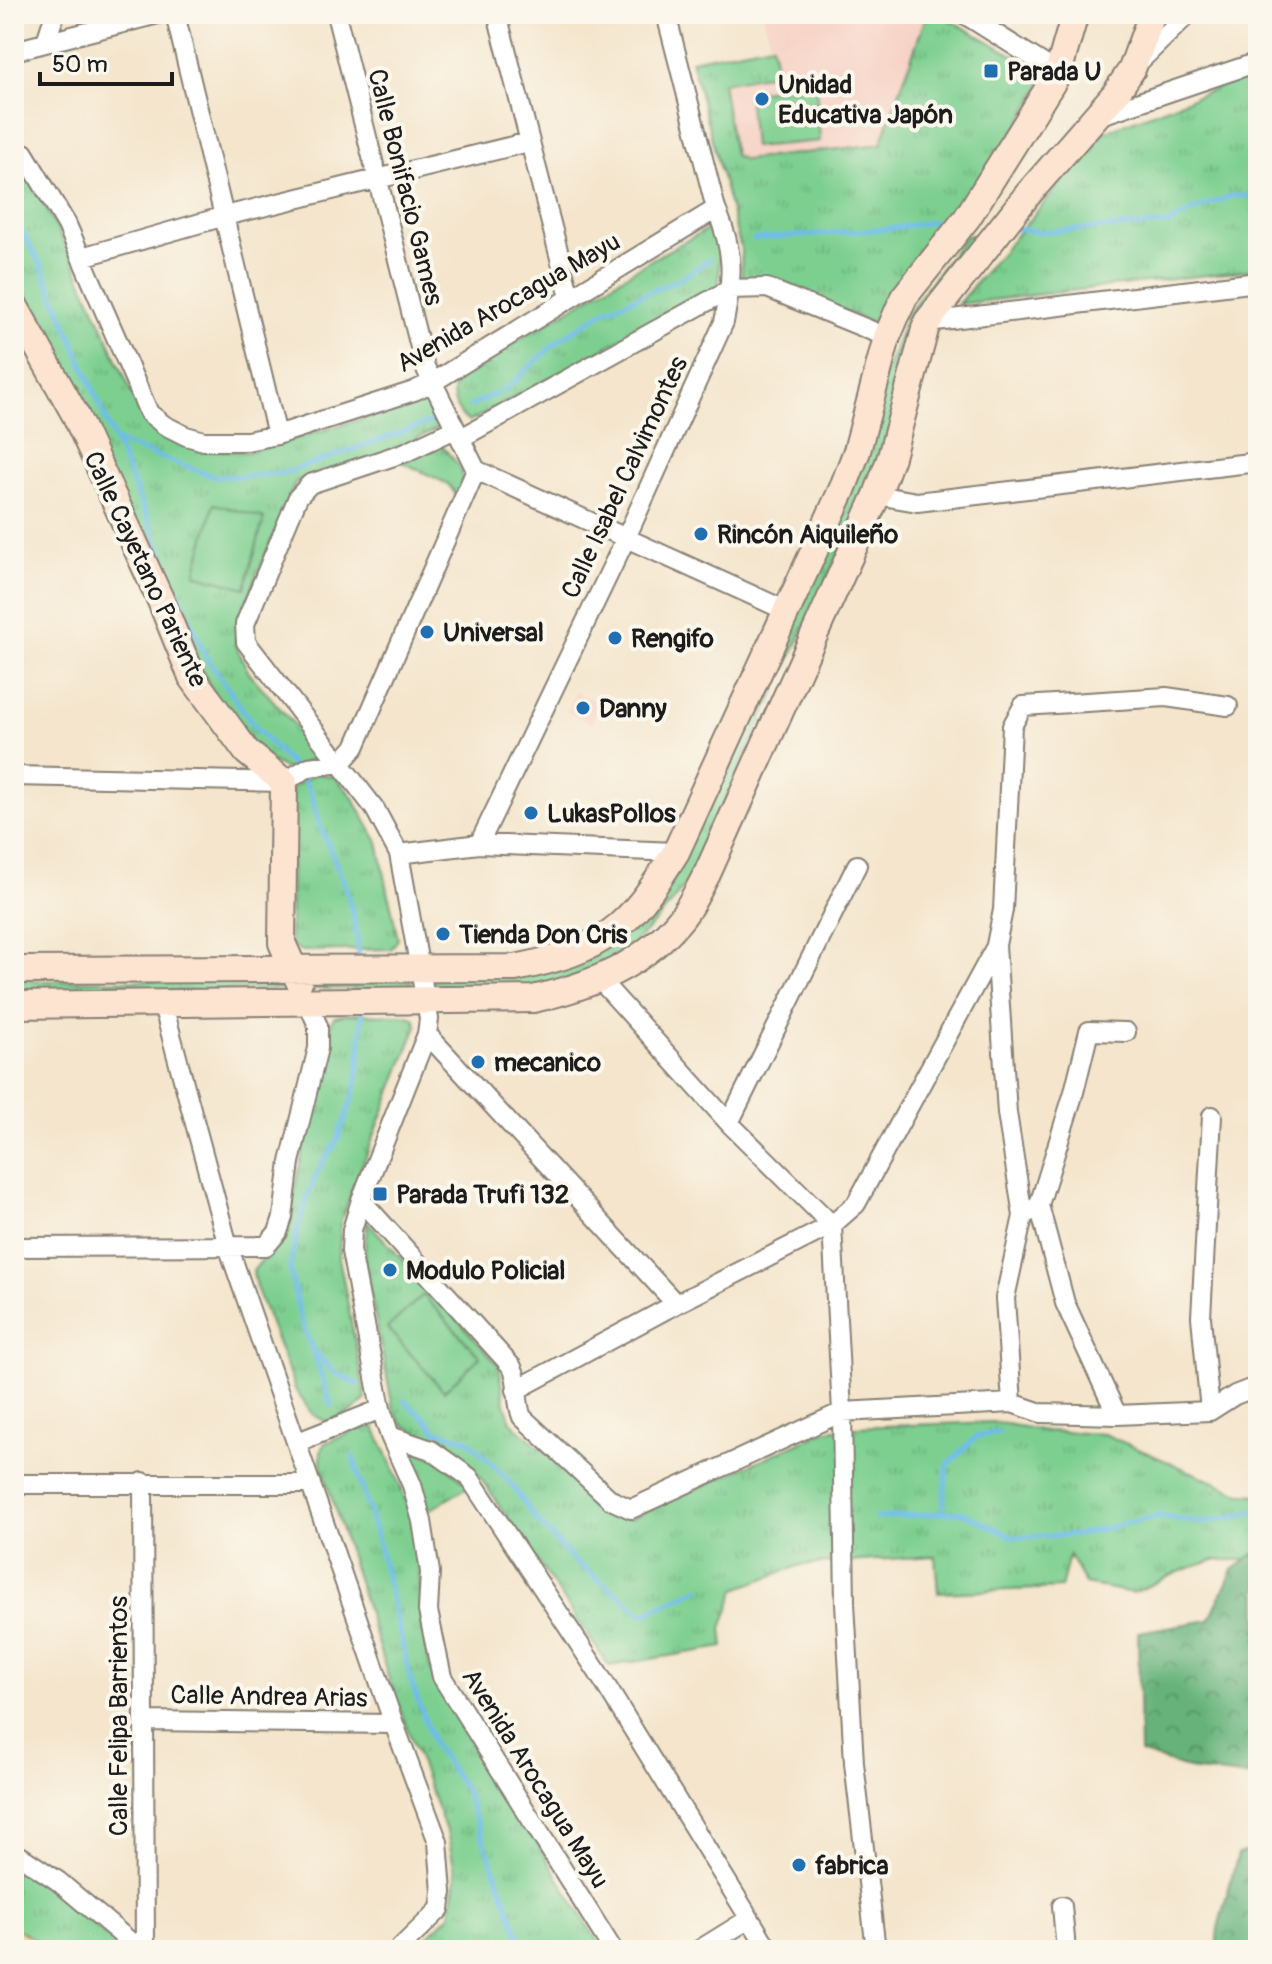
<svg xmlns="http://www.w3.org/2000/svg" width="1272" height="1964" viewBox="0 0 1272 1964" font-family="Pangolin,sans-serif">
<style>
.built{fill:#f6d2c4}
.grass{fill:url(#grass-tufts);stroke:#4c7656;stroke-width:2}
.forest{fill:url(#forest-crowns);stroke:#41674b;stroke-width:2}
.sand{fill:url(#sand-dots);stroke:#857b5d;stroke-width:2}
.pitch{fill:#7dcf90;stroke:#4c7656;stroke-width:2}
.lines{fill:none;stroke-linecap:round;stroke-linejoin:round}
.stream{stroke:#6ebde9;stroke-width:5}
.street-casing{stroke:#888074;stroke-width:22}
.secondary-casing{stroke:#888074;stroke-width:30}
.street{stroke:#fff;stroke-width:18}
.secondary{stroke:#fde4d1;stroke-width:26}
.poi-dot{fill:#1f6fb2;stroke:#fbf7ec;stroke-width:3}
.labels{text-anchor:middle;stroke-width:8;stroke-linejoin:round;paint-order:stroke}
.poi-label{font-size:26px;font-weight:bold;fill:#1c1c1c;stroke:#fbf7ec;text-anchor:start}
.street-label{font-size:26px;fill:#1c1c1c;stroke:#fbf7ec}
</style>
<defs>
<pattern id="grass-tufts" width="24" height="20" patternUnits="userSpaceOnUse" patternTransform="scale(2)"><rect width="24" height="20" fill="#7dcf90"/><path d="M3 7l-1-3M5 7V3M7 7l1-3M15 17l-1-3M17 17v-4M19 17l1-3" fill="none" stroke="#6bb17c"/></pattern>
<pattern id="forest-crowns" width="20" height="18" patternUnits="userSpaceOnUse" patternTransform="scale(2)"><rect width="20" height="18" fill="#66b27a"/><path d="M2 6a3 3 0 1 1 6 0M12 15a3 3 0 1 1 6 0" fill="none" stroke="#539063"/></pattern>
<pattern id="sand-dots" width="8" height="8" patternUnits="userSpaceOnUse" patternTransform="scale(2)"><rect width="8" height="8" fill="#eeda9e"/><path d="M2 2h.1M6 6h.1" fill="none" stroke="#ccba88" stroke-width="1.8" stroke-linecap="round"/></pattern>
</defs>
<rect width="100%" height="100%" fill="#fbf7ec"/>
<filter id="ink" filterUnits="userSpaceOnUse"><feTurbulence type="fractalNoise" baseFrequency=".0125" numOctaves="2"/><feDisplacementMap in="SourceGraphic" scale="16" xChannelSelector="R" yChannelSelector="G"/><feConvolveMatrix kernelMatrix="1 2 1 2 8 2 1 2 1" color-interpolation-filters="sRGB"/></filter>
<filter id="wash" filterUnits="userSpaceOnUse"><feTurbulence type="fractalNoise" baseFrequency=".006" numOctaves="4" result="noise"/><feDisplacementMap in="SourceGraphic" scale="32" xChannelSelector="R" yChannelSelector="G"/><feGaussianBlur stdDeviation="1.8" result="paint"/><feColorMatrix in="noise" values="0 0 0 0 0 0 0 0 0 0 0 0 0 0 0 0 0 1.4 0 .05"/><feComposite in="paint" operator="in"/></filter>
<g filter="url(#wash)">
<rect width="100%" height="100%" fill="#f4e5cc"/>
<path class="built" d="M763,14H927L881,145L744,160L734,156L722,83L777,73Z
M575,692L600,703L591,723L567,712Z"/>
<path class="grass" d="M927,14H939L1035,67L1043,82L1006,147L935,230L891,296L879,326L769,279H742L741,249L691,60L772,44L777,73L722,83L734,155L744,160L881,144Z
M1258,73V269L958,304L1105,131Z
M22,163L68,249L143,418L160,435L204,450L246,452L411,405L428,401C435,408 439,418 439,428L382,455L296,481L237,623L235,644L249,673L313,746L316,751L314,758C307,761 298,767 291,769C270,772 232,720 219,705L14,281V169Z
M713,226L720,239L719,286L469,422C454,411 450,394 456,378L654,258Z
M966,235L981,236L883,444L852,524L687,882C645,942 598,982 522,989C493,992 464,990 435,991L432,983L435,979L638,925L673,881L896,346L907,314Z
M440,444C458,465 469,470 458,497L448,484L402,462Z
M315,773L336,777L353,798L378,842L398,939L391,949L301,951L290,943L292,788Z
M283,980L289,983L290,989L14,994V981Z
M411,980V989H312L313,981Z
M347,1014L405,1015L414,1018L417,1026L341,1220L339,1258L366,1399L350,1413L327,1422L313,1415L296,1391L256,1287L253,1271L287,1229L327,1032L334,1017Z
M367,1221L499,1365L505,1403L511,1422L617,1517L630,1519L827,1430L854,1427L995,1422L1045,1431L1104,1434L1242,1494L1258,1495V1560H1214L1181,1571L1133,1593L1085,1584L1069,1555L1061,1588L938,1593L935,1556L801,1565L736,1589L722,1628L724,1647L609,1666L479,1476L458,1455L402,1424L393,1408L364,1261Z
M369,1425L375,1428C394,1469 413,1509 418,1555C422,1595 420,1632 431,1671L603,1950H413L450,1915L456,1876L448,1836L390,1683L321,1464V1450L325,1443Z
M414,1450L437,1458L469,1486L426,1512L404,1453Z
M14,1866L57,1893L122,1950H51L14,1927Z"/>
<path class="forest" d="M1258,1551V1780L1255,1777L1196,1771L1140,1753L1138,1632L1209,1620L1233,1570Z
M1258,1847V1950H1216L1218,1928L1238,1854Z"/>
<path class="sand" d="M14,1927L51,1950H14Z"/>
<path class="pitch" d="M816,86L820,141L753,147L748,92Z
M214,504L264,518L245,588L195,574Z
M423,1295L480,1357L444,1391L387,1328Z"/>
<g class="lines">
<path class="stream" d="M14,217L42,267L205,655L255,727L295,769
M1014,228L1037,232L1169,224L1194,210L1231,196H1258
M754,239L887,229L932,222L952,224
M471,406L507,388L558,341L606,310L680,279L709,260
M115,441L215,477L246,476L285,473L431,422
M301,777C316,796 312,808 321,828C343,878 355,904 359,959
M314,1353L331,1405
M357,1384L334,1372L312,1349L300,1317L290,1268L297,1232L309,1192L322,1163L336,1143L354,1095L360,1060L362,1009
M405,1401L428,1421L435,1430L468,1440L508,1480L536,1519L573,1560L622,1597L642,1615L700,1588
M353,1457L377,1537L411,1681L434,1745L465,1790L519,1935L516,1950
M943,1513L947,1466L976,1437L999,1432
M876,1518L961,1512L1013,1537L1075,1535L1159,1516L1202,1523L1258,1511"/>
</g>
</g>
<g filter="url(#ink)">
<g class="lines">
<g class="street-casing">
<path id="street" d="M175,14L277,435
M336,14L425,367L476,470L355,747L341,763
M497,14L570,297
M964,14L1058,73
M46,41L55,14
M14,51L158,14
M1137,64L1188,14
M1098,116L1258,62
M14,157L24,153L67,225L149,413L164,425L186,436L204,441H247L277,435L414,391L433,382L716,209
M82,257L225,216L529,142
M927,322L1258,282
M455,429L406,452L310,484L298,497L245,624L246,642L375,809L399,854L429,1019L427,1034L361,1200L352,1230L351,1251L381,1409L390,1436L412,1485L422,1521L430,1572L428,1611L442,1677L613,1950
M461,438L730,289L767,288L887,337
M476,470L787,611
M877,495L917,502L1258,462
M14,776L284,782L309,767L341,763
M479,844L625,540L724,322C733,276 735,253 716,209L666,14
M399,854L479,844L676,852
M600,980L729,1123L832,1225L842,1412L845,1603L854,1763L876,1950
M163,1005L228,1246L394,1724L438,1842L442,1892L440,1909L398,1950
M427,1034L676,1304
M729,1123L857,865
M361,1200L512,1367C520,1382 515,1401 522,1417L611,1500L631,1509L842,1412L1012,1403L1041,1413L1117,1415L1210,1411L1235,1395L1258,1386
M1039,1205L1065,1303L1117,1415
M1023,1216L1039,1205L1074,1092L1089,1031L1126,1032
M14,1247L266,1246L278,1232L283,1217L290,1162L318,1048V1026L308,1003
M516,1390L676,1304L832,1225L856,1204L996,946
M1012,1403L1005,1298L1023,1216L1007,1113L996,945L1003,910L1012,726L1023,706L1166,697L1228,706
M1210,1411L1201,1317L1212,1116
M390,1436L431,1450L469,1477L597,1671L769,1950
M298,1442L381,1409
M143,1482L145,1950
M14,1484H311
M144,1721L394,1724
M14,1852L58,1881L140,1950
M1062,1906L1066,1950
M699,1950L749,1919"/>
</g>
<g class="secondary-casing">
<path id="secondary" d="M14,305L76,416L161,601L192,677L247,752L284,782L282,943L299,981
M14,970L515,968C606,950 628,928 676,852L842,490L857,451L887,337L904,297L967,218L1058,73L1075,14
M14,1005L533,999C591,986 644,965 682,917C692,904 699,888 707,874L877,495L891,457L927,322L1029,193L1116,93L1132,69L1152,14"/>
</g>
<use href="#street" class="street"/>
<use href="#secondary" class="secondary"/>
</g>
</g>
<g class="poi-dot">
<rect x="983" y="63" width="16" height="16" rx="4"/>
<circle cx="762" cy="99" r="8"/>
<circle cx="701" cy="534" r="8"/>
<circle cx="427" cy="632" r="8"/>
<circle cx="615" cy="638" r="8"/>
<circle cx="583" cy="708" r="8"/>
<circle cx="531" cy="813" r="8"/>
<circle cx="443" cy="934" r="8"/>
<circle cx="478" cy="1062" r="8"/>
<rect x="372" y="1186" width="16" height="16" rx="4"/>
<circle cx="390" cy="1270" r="8"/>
<circle cx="799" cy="1865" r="8"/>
</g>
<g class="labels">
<g class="poi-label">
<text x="1007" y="80">Parada U</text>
<text x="778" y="93">Unidad<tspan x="778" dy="30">Educativa Japón</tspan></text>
<text x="717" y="543">Rincón Aiquileño</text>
<text x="443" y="641">Universal</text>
<text x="631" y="647">Rengifo</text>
<text x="599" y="717">Danny</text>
<text x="547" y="822">LukasPollos</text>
<text x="459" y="943">Tienda Don Cris</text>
<text x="494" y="1071">mecanico</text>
<text x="396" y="1203">Parada Trufi 132</text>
<text x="406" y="1279">Modulo Policial</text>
<text x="815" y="1874">fabrica</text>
</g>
<g class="street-label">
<text transform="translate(406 187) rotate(76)" y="9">Calle Bonifacio Games</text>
<text transform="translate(508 302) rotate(-30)" y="9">Avenida Arocagua Mayu</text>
<text transform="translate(624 477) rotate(-65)" y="9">Calle Isabel Calvimontes</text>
<text transform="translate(146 569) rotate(65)" y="9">Calle Cayetano Pariente</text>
<text transform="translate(269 1696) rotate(1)" y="9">Calle Andrea Arias</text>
<text transform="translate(118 1716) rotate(-90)" y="9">Calle Felipa Barrientos</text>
<text transform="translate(536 1778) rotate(58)" y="9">Avenida Arocagua Mayu</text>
</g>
</g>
<rect width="1272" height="1964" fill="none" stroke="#fbf7ec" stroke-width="48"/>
<path d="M40 72v12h132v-12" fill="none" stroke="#1c1c1c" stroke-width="4"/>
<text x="52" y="72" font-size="24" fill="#1c1c1c" stroke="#fbf7ec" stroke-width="6" paint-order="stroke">50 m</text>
</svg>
